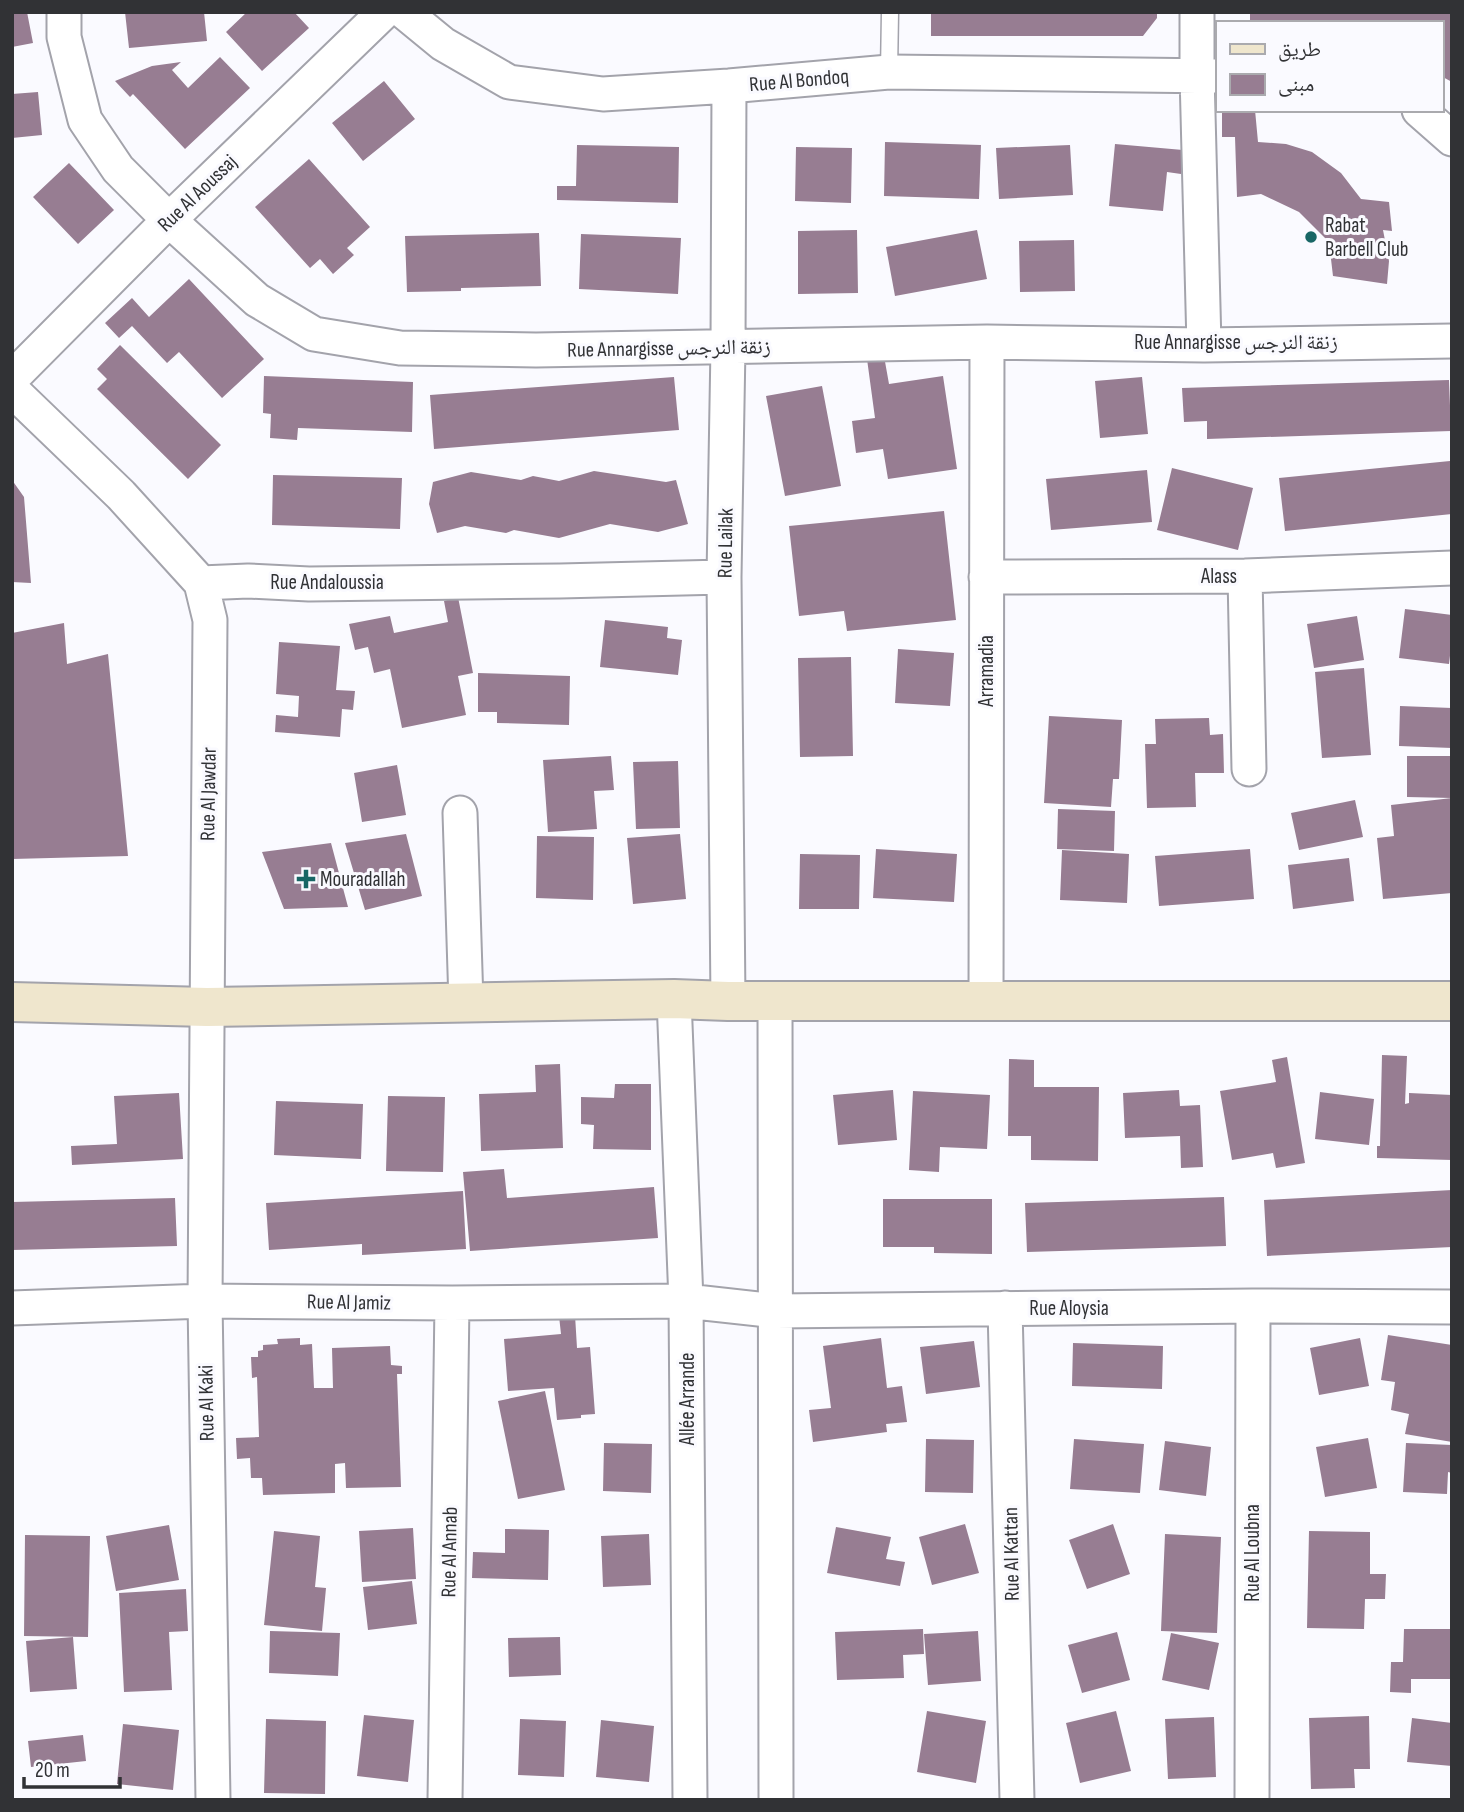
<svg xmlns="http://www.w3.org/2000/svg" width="1464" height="1812" viewBox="0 0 1464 1812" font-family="'Sofia Sans Condensed','Noto Naskh Arabic',sans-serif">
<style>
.building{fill:#977d92}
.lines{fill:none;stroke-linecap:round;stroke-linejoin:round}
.lane-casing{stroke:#a3a3ab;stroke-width:19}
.street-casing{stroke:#a3a3ab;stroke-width:37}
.secondary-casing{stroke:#a3a3ab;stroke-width:42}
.lane{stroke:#fff;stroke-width:16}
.street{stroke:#fff;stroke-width:33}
.secondary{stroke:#efe6cd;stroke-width:38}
.poi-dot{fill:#186665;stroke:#fafaff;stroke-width:2.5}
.labels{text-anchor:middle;stroke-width:6;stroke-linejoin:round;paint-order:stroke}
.street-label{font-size:21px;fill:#313235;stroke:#fafaff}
.poi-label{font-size:21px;fill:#313235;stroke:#fafaff;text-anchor:start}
</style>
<rect width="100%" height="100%" fill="#fafaff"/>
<path class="building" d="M12,12H27L33,43L12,47Z
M125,12H204L207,41L129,48Z
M247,12H294L309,28L262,71L226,32Z
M931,12H1157V18L1143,36H931Z
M1250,12H1452V82L1441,76V23H1250Z
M220,57L250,88L185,149L133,94L130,97L115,81L152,66L181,62L172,70L188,88Z
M384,81L415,119L363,161L332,123Z
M38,92L42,135L12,138V94Z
M1222,110H1255L1258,142L1286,144L1312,152L1341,173L1361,199L1389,202L1392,231L1383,230L1389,261L1387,284L1333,276L1329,242L1299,212L1261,194L1237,197L1235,137H1222Z
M885,142L981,145L979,199L884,196Z
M1115,144L1183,150L1181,174L1167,172L1163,211L1109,206Z
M577,145L679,147L678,203L557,200V186H576Z
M1070,145L1073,195L999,199L996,148Z
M796,147L852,148L851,203L795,201Z
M309,159L370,227L347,248L354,255L333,274L320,259L310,268L255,207Z
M69,163L114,210L78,244L33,197Z
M857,230L858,293L798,294V231Z
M977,230L987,279L895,296L886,247Z
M539,233L541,286L461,288V291L407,292L405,236Z
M581,234L681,238L678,294L579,289Z
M1074,240L1075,291L1020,292L1019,241Z
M189,279L264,359L222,398L179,352L167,363L132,326L119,338L105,323L132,298L149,317Z
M120,345L221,445L188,479L97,389L107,379L97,369Z
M884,356L889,384L943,376L957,469L888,479L883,449L856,453L852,421L875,418L867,359Z
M264,376L413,382L412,432L298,428L297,440L270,438L271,414L263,413Z
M674,377L679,430L434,449L430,395Z
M1142,377L1148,434L1100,438L1095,381Z
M1449,380L1451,431L1207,439V421L1184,422L1182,388Z
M822,386L841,486L785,496L766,396Z
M1450,461L1452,514L1285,531L1279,478Z
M1172,468L1253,488L1238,550L1157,530Z
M1147,470L1152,522L1051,530L1046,479Z
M594,471L666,482L676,480L688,524L658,532L610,524L559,538L514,530L506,533L465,526L437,533L429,504L433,482L471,472L521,480L533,476L559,481Z
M273,475L402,478L400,529L272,525Z
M12,480L24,497L31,583L12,582Z
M944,511L956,620L847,631L844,611L799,616L789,526Z
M458,597L473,673L458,676L466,715L402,728L390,669L374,673L368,647L355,650L349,624L390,616L394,633L448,622L444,601Z
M1405,609L1452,615V639L1449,664L1399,658Z
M1357,616L1364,660L1314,668L1307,624Z
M605,620L668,627L667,638L682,640L678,675L600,667Z
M64,623L67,664L108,654L128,856L12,859V633Z
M279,642L340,646L336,690L355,691L353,710L342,709L340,737L275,732L276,715L298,717L299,696L276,694Z
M898,649L954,653L950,706L895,703Z
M851,657L853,756L800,757L798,658Z
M1364,668L1371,755L1322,758L1315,672Z
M478,673L570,676L569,725L497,723V712H478Z
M1400,706L1452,708V748L1399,746Z
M1049,716L1122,720L1119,779H1113L1111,807L1044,803Z
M1209,718L1210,735L1223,734L1224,773H1195L1196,807L1147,808L1145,744H1156L1155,719Z
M611,756L614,790L594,791L597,829L548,832L543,760Z
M1407,756H1452V798L1407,797Z
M678,761L680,828L636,829L633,762Z
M397,765L406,815L362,822L354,773Z
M1452,798V893L1383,899L1377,838L1394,836L1391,805Z
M1355,800L1363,837L1299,850L1291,813Z
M1058,809L1115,811L1114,851L1057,849Z
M406,834L422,896L365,910L345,843Z
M680,834L686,899L633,904L627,838Z
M537,836L594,837L593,900L536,898Z
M331,843L348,907L284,909L262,852Z
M876,849L957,854L954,902L873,898Z
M1250,849L1254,899L1159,906L1155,856Z
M1062,850L1129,854L1127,903L1060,900Z
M800,854L860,855L859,909H799Z
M1349,858L1354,901L1293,909L1288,865Z
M1382,1055L1407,1056L1405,1104L1409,1103V1093L1452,1095V1160L1377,1158V1146H1380Z
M1287,1057L1305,1163L1276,1168L1273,1153L1232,1160L1220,1091L1276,1082L1272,1060Z
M1009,1059L1034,1060V1087H1099L1098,1161L1031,1160V1136H1008Z
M560,1064L563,1148L481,1151L479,1094L536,1092L535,1065Z
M615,1084H651V1150L593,1149L594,1125L581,1124V1097L614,1098Z
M893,1090L897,1140L838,1145L833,1095Z
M1179,1090L1180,1106L1200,1105L1203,1167L1181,1168L1180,1136L1125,1138L1123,1093Z
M913,1091L990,1095L987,1149L940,1147L939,1172L909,1170Z
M1320,1092L1374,1099L1369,1145L1315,1139Z
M179,1093L183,1159L72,1165L71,1146L117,1144L114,1096Z
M388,1096L445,1097L443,1172L386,1171Z
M276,1101L363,1104L361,1159L274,1155Z
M504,1169L507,1198L654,1187L658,1238L470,1251L463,1172Z
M1452,1190V1247L1267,1256L1264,1200Z
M463,1191L466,1249L362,1255V1244L269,1250L266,1203Z
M1224,1197L1226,1246L1027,1252L1025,1203Z
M175,1198L177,1246L12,1250V1202Z
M883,1199H992V1254L934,1253V1247H883Z
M575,1315L577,1348L590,1347L595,1414L581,1415V1418L557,1420L554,1388L508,1391L504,1339L561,1334L559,1316Z
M1388,1335L1452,1345V1442L1405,1434L1409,1414L1391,1410L1395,1382L1381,1380Z
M300,1338V1345L312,1344L314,1388H333L332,1348L390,1346L391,1365L402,1366V1374H397L401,1487L346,1488L345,1463L335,1464V1493L263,1495L262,1478H251L250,1458L237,1459L236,1438L259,1437L257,1377L252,1378L251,1357H258V1351L263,1350V1345L278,1344L277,1339Z
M881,1338L887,1388L902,1386L907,1422L886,1424L887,1432L813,1442L809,1410L831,1408L823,1346Z
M1360,1338L1369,1386L1319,1395L1310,1348Z
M974,1341L980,1387L926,1394L920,1347Z
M1073,1343L1163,1346L1162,1389L1072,1386Z
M545,1391L565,1490L518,1499L498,1401Z
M1368,1438L1377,1488L1325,1497L1316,1447Z
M926,1439L974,1440L973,1493L925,1492Z
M1074,1439L1144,1444L1140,1493L1070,1489Z
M1165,1441L1211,1447L1206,1496L1159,1490Z
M604,1443L652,1444L651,1493L603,1491Z
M1406,1443L1452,1445V1473L1448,1472L1447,1494L1403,1492Z
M965,1524L979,1573L932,1585L919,1537Z
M1113,1524L1130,1574L1087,1589L1069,1540Z
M169,1525L179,1580L116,1591L106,1536Z
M836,1527L891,1537L886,1559L905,1562L900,1586L827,1573Z
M413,1528L416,1579L362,1582L359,1531Z
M505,1529L549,1530L548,1580L472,1578L473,1552L505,1553Z
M274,1531L320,1536L315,1587L326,1588L322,1631L264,1625Z
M1309,1531L1370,1532V1574H1386L1385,1599H1365L1364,1629L1307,1628Z
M649,1534L651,1585L603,1587L601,1536Z
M1165,1534L1221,1537L1217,1633L1161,1631Z
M25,1535L90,1536L88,1637L24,1636Z
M412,1581L417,1624L368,1630L363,1587Z
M186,1589L188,1631L169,1632L172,1690L124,1692L119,1593Z
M923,1629L924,1654L903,1655L904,1678L837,1680L835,1632Z
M1404,1629H1452V1679H1411V1693L1390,1692L1391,1662H1403Z
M270,1631L340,1633L338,1676L269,1673Z
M978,1631L981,1681L928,1685L924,1634Z
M1117,1632L1130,1680L1082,1693L1068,1645Z
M1171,1633L1219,1643L1209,1690L1162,1680Z
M73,1637L77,1689L30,1692L26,1641Z
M560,1637L561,1675L509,1677L508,1638Z
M927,1711L986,1721L976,1783L917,1772Z
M1116,1711L1131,1771L1080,1783L1066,1723Z
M364,1715L414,1720L408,1782L357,1776Z
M1369,1716L1370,1769H1354L1355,1788L1311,1789L1309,1718Z
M1214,1717L1216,1777L1168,1779L1165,1719Z
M1412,1718L1452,1723V1766L1407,1762Z
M266,1719L326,1721L325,1794L264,1793Z
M520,1719L566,1721L564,1777L518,1775Z
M601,1720L654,1726L649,1782L596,1777Z
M123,1724L179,1730L173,1790L117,1784Z
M83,1735L86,1761L31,1767L28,1741Z"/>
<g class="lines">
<g class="lane-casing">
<path id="lane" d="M889,72L890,12"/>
</g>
<g class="street-casing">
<path id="street" d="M64,12V37L85,120L118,169L169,220L257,300L314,334L400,348L536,350L987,342L1204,345L1452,341
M404,12L443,44L509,82L603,94L729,86L889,72L1217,76
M1197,12V75L1204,345
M1419,110L1452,139
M12,378L169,220L384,12
M12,390L121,495L201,583L248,581L309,584L560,581L724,577
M1245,576L1249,769
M986,577L1245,576L1452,568
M201,583L210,620L205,1301L213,1800
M460,813L466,1003
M674,999L686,1301L690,1800
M728,1001L724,577L728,347L729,86
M775,1001L776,1800
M986,1001L987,342
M12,1308L205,1301L452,1303L686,1301L776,1311L1253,1306L1452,1307
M1005,1308L1017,1800
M445,1800L452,1303
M1252,1800L1253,1306"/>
</g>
<g class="secondary-casing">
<path id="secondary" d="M12,1002L207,1007L674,999L728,1001H1452"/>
</g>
<use href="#lane" class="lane"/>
<use href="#street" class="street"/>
<use href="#secondary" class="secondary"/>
</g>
<g class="poi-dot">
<circle cx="1311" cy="237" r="7"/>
<path d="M302.5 868.5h7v7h7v7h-7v7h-7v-7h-7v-7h7z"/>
</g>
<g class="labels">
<g class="street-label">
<text transform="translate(799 80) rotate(-5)" y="7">Rue Al Bondoq</text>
<text transform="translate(197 193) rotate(-44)" y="7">Rue Al Aoussaj</text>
<text x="1236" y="349">Rue Annargisse زنقة النرجس</text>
<text transform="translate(669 348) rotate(-1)" y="7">Rue Annargisse زنقة النرجس</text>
<text transform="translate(725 543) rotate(-89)" y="7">Rue Lailak</text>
<text x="1219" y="583">Alass</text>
<text x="327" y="589">Rue Andaloussia</text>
<text transform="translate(986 671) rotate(-90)" y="7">Arramadia</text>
<text transform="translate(208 794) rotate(-89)" y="7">Rue Al Jawdar</text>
<text transform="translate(349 1302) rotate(1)" y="7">Rue Al Jamiz</text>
<text x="1069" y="1315">Rue Aloysia</text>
<text transform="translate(687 1399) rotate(-90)" y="7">Allée Arrande</text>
<text transform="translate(206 1403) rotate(-91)" y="7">Rue Al Kaki</text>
<text transform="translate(449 1552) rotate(-89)" y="7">Rue Al Annab</text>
<text transform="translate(1252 1553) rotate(-90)" y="7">Rue Al Loubna</text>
<text transform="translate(1011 1554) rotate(-91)" y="7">Rue Al Kattan</text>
</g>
<g class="poi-label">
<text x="1325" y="232">Rabat<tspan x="1325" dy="24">Barbell Club</tspan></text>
<text x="320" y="886">Mouradallah</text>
</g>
</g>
<rect width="1464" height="1812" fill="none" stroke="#313235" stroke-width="28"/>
<rect x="1216" y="21" width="228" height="91" fill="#fafaff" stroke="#aaaaae" stroke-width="2"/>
<rect x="1230" y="44" width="35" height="10" fill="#efe6cd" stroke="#aaaaae" stroke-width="2"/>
<text x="1278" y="56" font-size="21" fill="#313235">طريق</text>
<rect x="1230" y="74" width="35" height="21" fill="#977d92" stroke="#aaaaae" stroke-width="2"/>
<text x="1278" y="91" font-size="21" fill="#313235">مبنى</text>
<path d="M24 1777v10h96v-10" fill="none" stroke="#313235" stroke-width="3.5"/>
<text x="35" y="1777" font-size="21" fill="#313235" stroke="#fafaff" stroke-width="5" paint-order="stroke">20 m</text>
</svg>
